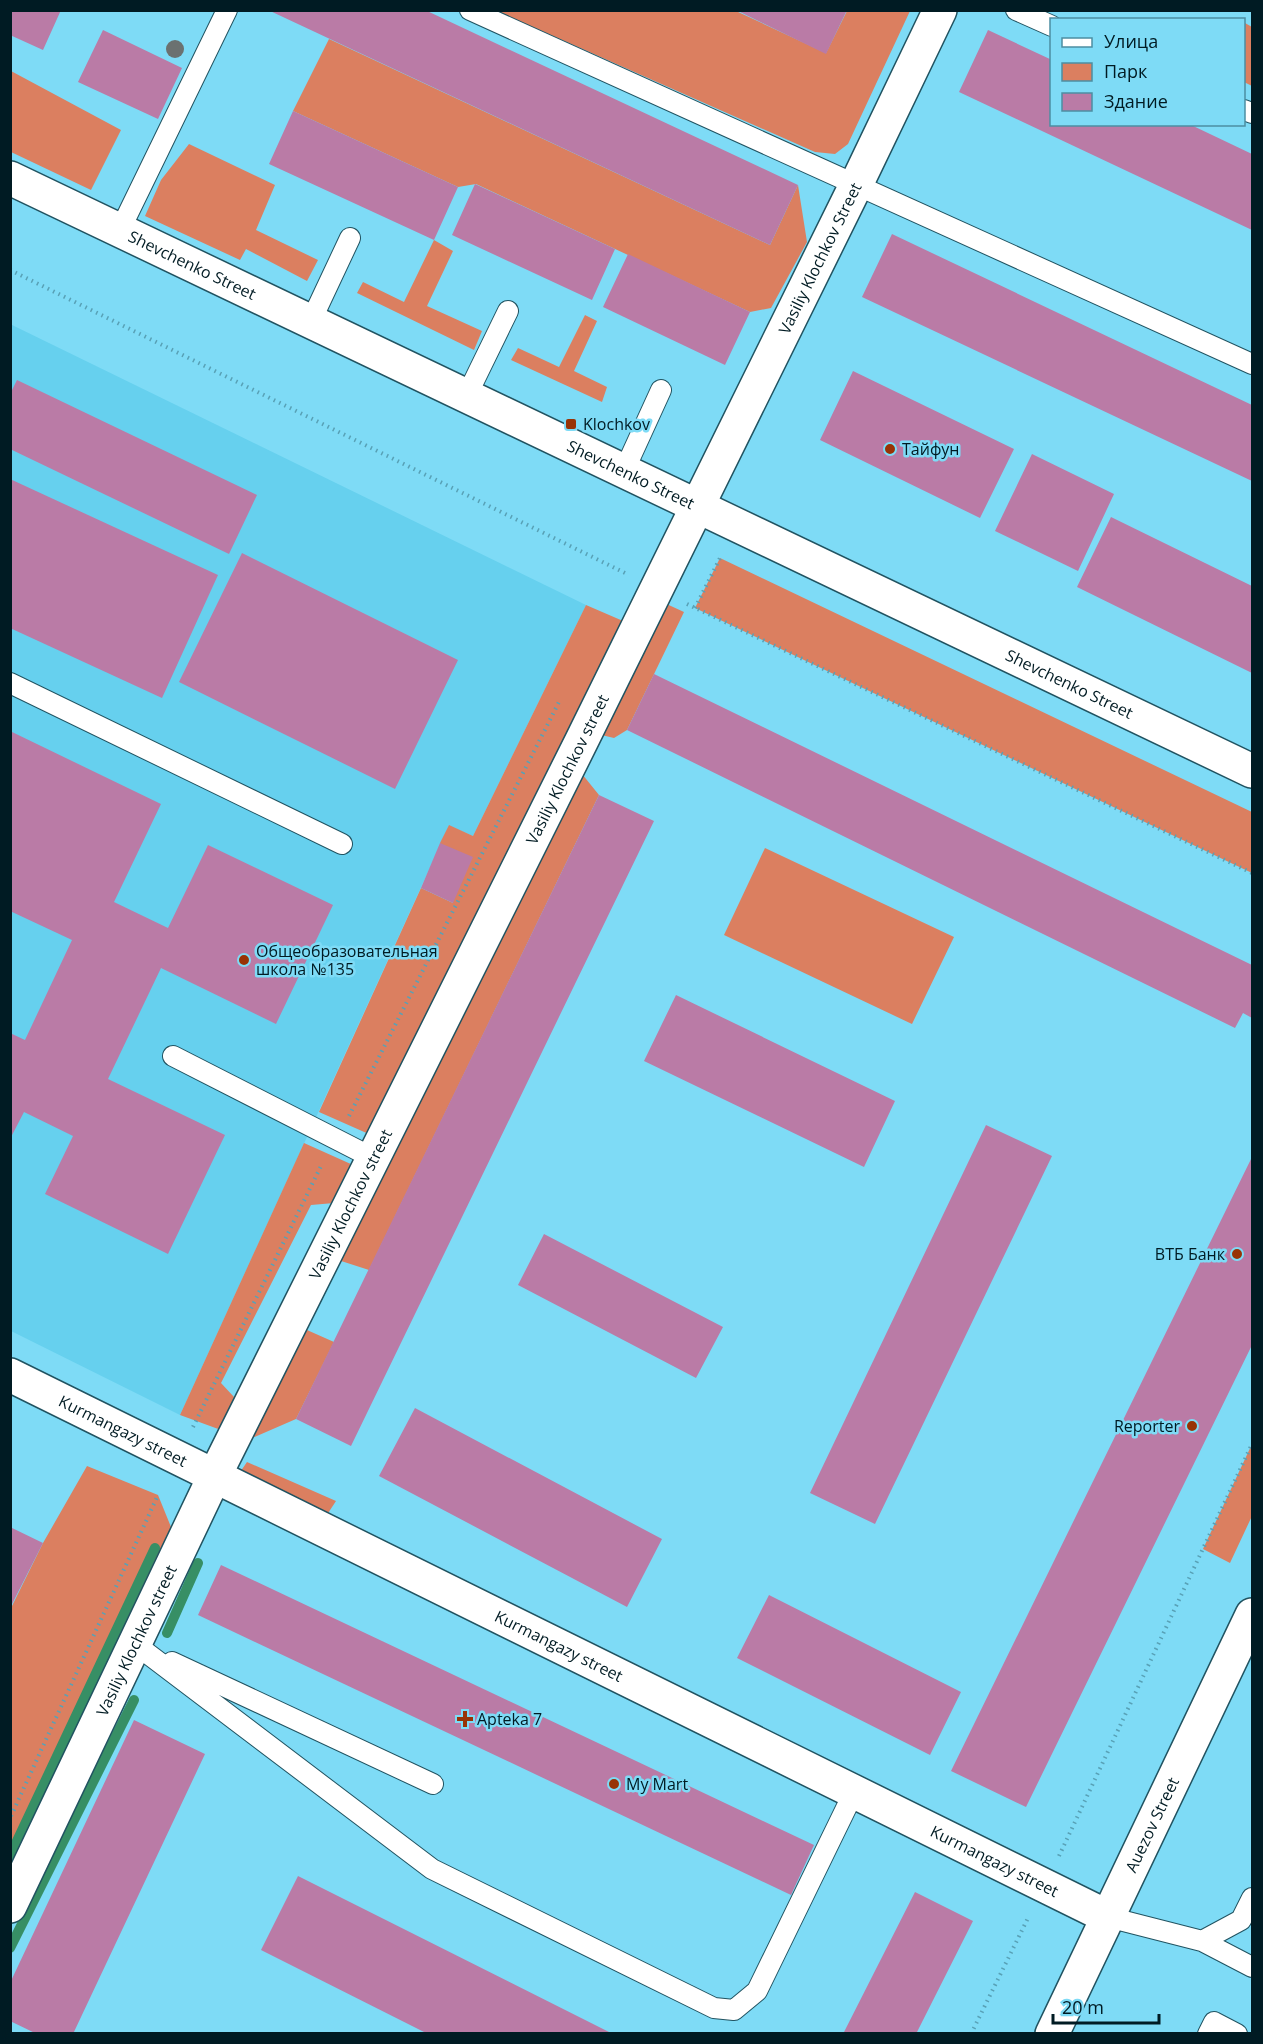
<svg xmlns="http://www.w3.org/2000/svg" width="1263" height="2044" viewBox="0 0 1263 2044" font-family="'Open Sans',sans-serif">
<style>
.built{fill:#66d0ee}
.green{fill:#db7f60}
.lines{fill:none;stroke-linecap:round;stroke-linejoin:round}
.stream{stroke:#378f65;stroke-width:10}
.building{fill:#ba7ba6}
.lane-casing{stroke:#215361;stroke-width:22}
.street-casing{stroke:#215361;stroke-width:36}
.secondary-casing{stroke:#215361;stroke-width:36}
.path{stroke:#58a1b6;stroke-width:4;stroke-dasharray:1.5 4.5;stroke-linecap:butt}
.lane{stroke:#fff;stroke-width:20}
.street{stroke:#fff;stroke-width:33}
.secondary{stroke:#fff;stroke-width:33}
.tree{fill:#6b7170}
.poi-dot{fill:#983306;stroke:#7edbf6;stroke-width:2}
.labels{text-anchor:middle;stroke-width:5;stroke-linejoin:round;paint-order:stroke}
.street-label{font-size:16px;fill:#001b23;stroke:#7edbf6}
.poi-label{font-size:16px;fill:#001b23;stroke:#7edbf6;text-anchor:start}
</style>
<rect width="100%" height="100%" fill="#7edbf6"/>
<path class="built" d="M10,324L586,605L473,836L449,826L180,1415L11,1331Z"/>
<path class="green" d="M497,11H736L826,53L847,11H910L848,144L835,154L815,152Z
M1245,23L1252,27V86L1244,82V27Z
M329,39L770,245L798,185L807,242L771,308L750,312L476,184L458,187L293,111Z
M11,71L121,130L91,190L11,152Z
M189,144L275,185L256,230L318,260L307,281L246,249L240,260L145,216L161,180Z
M434,240L453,251L427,306L482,331L474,350L357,293L363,282L404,302Z
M585,315L597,321L574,371L607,387L602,402L511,360L518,348L559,367Z
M720,558L1252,812V873L695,608Z
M660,601L684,612L627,730L614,738L593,733Z
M586,605L630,624L371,1135L319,1112L421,888L453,903L440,843L449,825L473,836Z
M578,769L599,795L369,1270L338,1260Z
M765,848L954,937L912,1024L724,935Z
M304,1143L353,1165L334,1203L311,1205L221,1383L234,1397L221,1430L180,1415Z
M307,1330L334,1342L296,1419L252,1438Z
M1252,1444V1516L1230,1563L1203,1549Z
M247,1462L336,1501L319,1527L232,1484Z
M87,1466L158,1495L171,1527L11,1871V1608L43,1543Z"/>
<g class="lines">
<path class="stream" d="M167,1633L198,1563
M10,1856L155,1548
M10,1948L134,1700"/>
</g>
<path class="building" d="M10,10H61L43,50L10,35Z
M268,10H425L798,185L770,245Z
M736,10H847L826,54Z
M103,30L182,68L158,119L78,82Z
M988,30L1052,60V124H1189L1252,154V230L959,92Z
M293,111L458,187L434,240L269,164Z
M475,184L615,249L592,300L452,235Z
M892,234L1252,405V481L862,297Z
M628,254L750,312L725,365L603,307Z
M853,371L1014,449L980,518L820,440Z
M17,380L257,495L229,554L10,449V394Z
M1032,454L1114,494L1078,571L995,531Z
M10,479L218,575L162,698L10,628Z
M1111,517L1252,586V673L1077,587Z
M242,553L458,660L395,789L179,682Z
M654,674L1252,965V1018L1243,1013L1235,1028L627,730Z
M10,731L161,804L114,902L168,928L208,845L333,905L276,1024L161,968L108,1079L225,1135L168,1254L45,1194L73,1136L24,1112L10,1139V1033L25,1040L72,940L10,911Z
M599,795L654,821L351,1446L296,1419Z
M440,843L473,857L453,903L421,888Z
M676,995L895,1101L864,1167L644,1061Z
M986,1125L1052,1156L875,1524L810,1493Z
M1252,1157V1345L1026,1807L951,1771Z
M544,1234L723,1327L696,1378L518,1285Z
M415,1408L662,1539L627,1607L379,1476Z
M10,1527L43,1543L10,1608Z
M221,1565L814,1845L791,1895L198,1615Z
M769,1595L961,1692L930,1755L737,1658Z
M134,1720L205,1754L73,2034H37L10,2021V1983Z
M298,1876L613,2034H428L261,1950Z
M915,1892L973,1921L916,2034H843Z"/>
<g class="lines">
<g class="lane-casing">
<path id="lane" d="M470,10L1252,364
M1016,10L1052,26
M1244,110L1252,113
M120,230L227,10
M311,321L350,238
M467,395L508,311
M624,471L661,390
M10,683L342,844
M173,1056L373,1158
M135,1644L432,1869L714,2008L734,2010L757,1991L854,1792
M172,1662L433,1784
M1108,1917L1202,1941L1241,1920L1252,1898
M1202,1941L1252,1967
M1208,2034L1214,2022L1237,2034"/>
</g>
<g class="street-casing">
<g id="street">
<path id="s1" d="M10,1375L1108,1917"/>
<path id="s2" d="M10,1906L215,1475L581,742L856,185L940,10"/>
</g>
</g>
<g class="secondary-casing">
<g id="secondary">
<path id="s3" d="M10,178L1252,771"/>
<path id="s4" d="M1052,2034L1252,1615"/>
</g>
</g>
<path class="path" d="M10,270L627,574
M687,604L1252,873
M695,608L720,558
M349,1116L560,700
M193,1427L322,1164
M11,1816L158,1495
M1059,1856L1252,1444
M971,2034L1029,1916"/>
<use href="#lane" class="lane"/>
<use href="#street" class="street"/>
<use href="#secondary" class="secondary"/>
</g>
<circle class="tree" cx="175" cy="49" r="9"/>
<g class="poi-dot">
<rect x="565" y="418" width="12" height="12" rx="3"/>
<circle cx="890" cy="449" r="6"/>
<circle cx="244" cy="960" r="6"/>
<circle cx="1237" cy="1254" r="6"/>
<circle cx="1192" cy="1426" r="6"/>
<path d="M462 1710h6v6h6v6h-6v6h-6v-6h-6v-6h6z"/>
<circle cx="614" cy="1784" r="6"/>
</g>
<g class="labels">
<g class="street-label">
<text dy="6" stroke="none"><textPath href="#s2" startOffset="1836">Vasiliy Klochkov Street</textPath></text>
<text dy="6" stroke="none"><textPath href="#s3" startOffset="202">Shevchenko Street</textPath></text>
<text dy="6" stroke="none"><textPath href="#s3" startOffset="688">Shevchenko Street</textPath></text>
<text dy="6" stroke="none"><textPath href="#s3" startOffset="1174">Shevchenko Street</textPath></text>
<text dy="6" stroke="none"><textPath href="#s2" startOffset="1266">Vasiliy Klochkov street</textPath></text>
<text dy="6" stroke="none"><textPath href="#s2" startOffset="780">Vasiliy Klochkov street</textPath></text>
<text dy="6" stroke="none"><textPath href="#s1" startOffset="126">Kurmangazy street</textPath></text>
<text dy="6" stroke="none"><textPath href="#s2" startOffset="294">Vasiliy Klochkov street</textPath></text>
<text dy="6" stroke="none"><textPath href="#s1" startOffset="612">Kurmangazy street</textPath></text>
<text dy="6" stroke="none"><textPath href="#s4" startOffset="232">Auezov Street</textPath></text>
<text dy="6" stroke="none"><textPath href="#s1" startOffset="1098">Kurmangazy street</textPath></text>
</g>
<g class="poi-label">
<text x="583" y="430">Klochkov</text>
<text x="902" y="455">Тайфун</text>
<text x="256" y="957">Общеобразовательная<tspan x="256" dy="18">школа №135</tspan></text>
<text x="1225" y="1260" text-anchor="end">ВТБ Банк</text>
<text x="1180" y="1432" text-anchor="end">Reporter</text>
<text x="477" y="1725">Apteka 7</text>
<text x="626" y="1790">My Mart</text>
</g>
</g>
<rect width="1263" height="2044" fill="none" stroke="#001b23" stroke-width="24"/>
<rect x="1050" y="18" width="195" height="108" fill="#7edbf6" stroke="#4c8ea2" stroke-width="1.5"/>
<rect x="1062" y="38" width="30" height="9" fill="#ffffff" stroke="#4c8ea2" stroke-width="1.5"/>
<text x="1104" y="48" font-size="18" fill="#001b23">Улица</text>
<rect x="1062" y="63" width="30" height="18" fill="#db7f60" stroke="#4c8ea2" stroke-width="1.5"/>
<text x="1104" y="78" font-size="18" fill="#001b23">Парк</text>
<rect x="1062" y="93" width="30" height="18" fill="#ba7ba6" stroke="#4c8ea2" stroke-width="1.5"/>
<text x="1104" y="108" font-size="18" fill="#001b23">Здание</text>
<path d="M1053 2014v9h106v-9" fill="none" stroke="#001b23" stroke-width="3"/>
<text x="1062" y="2014" font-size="18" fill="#001b23" stroke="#7edbf6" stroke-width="4.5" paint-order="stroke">20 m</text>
</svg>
